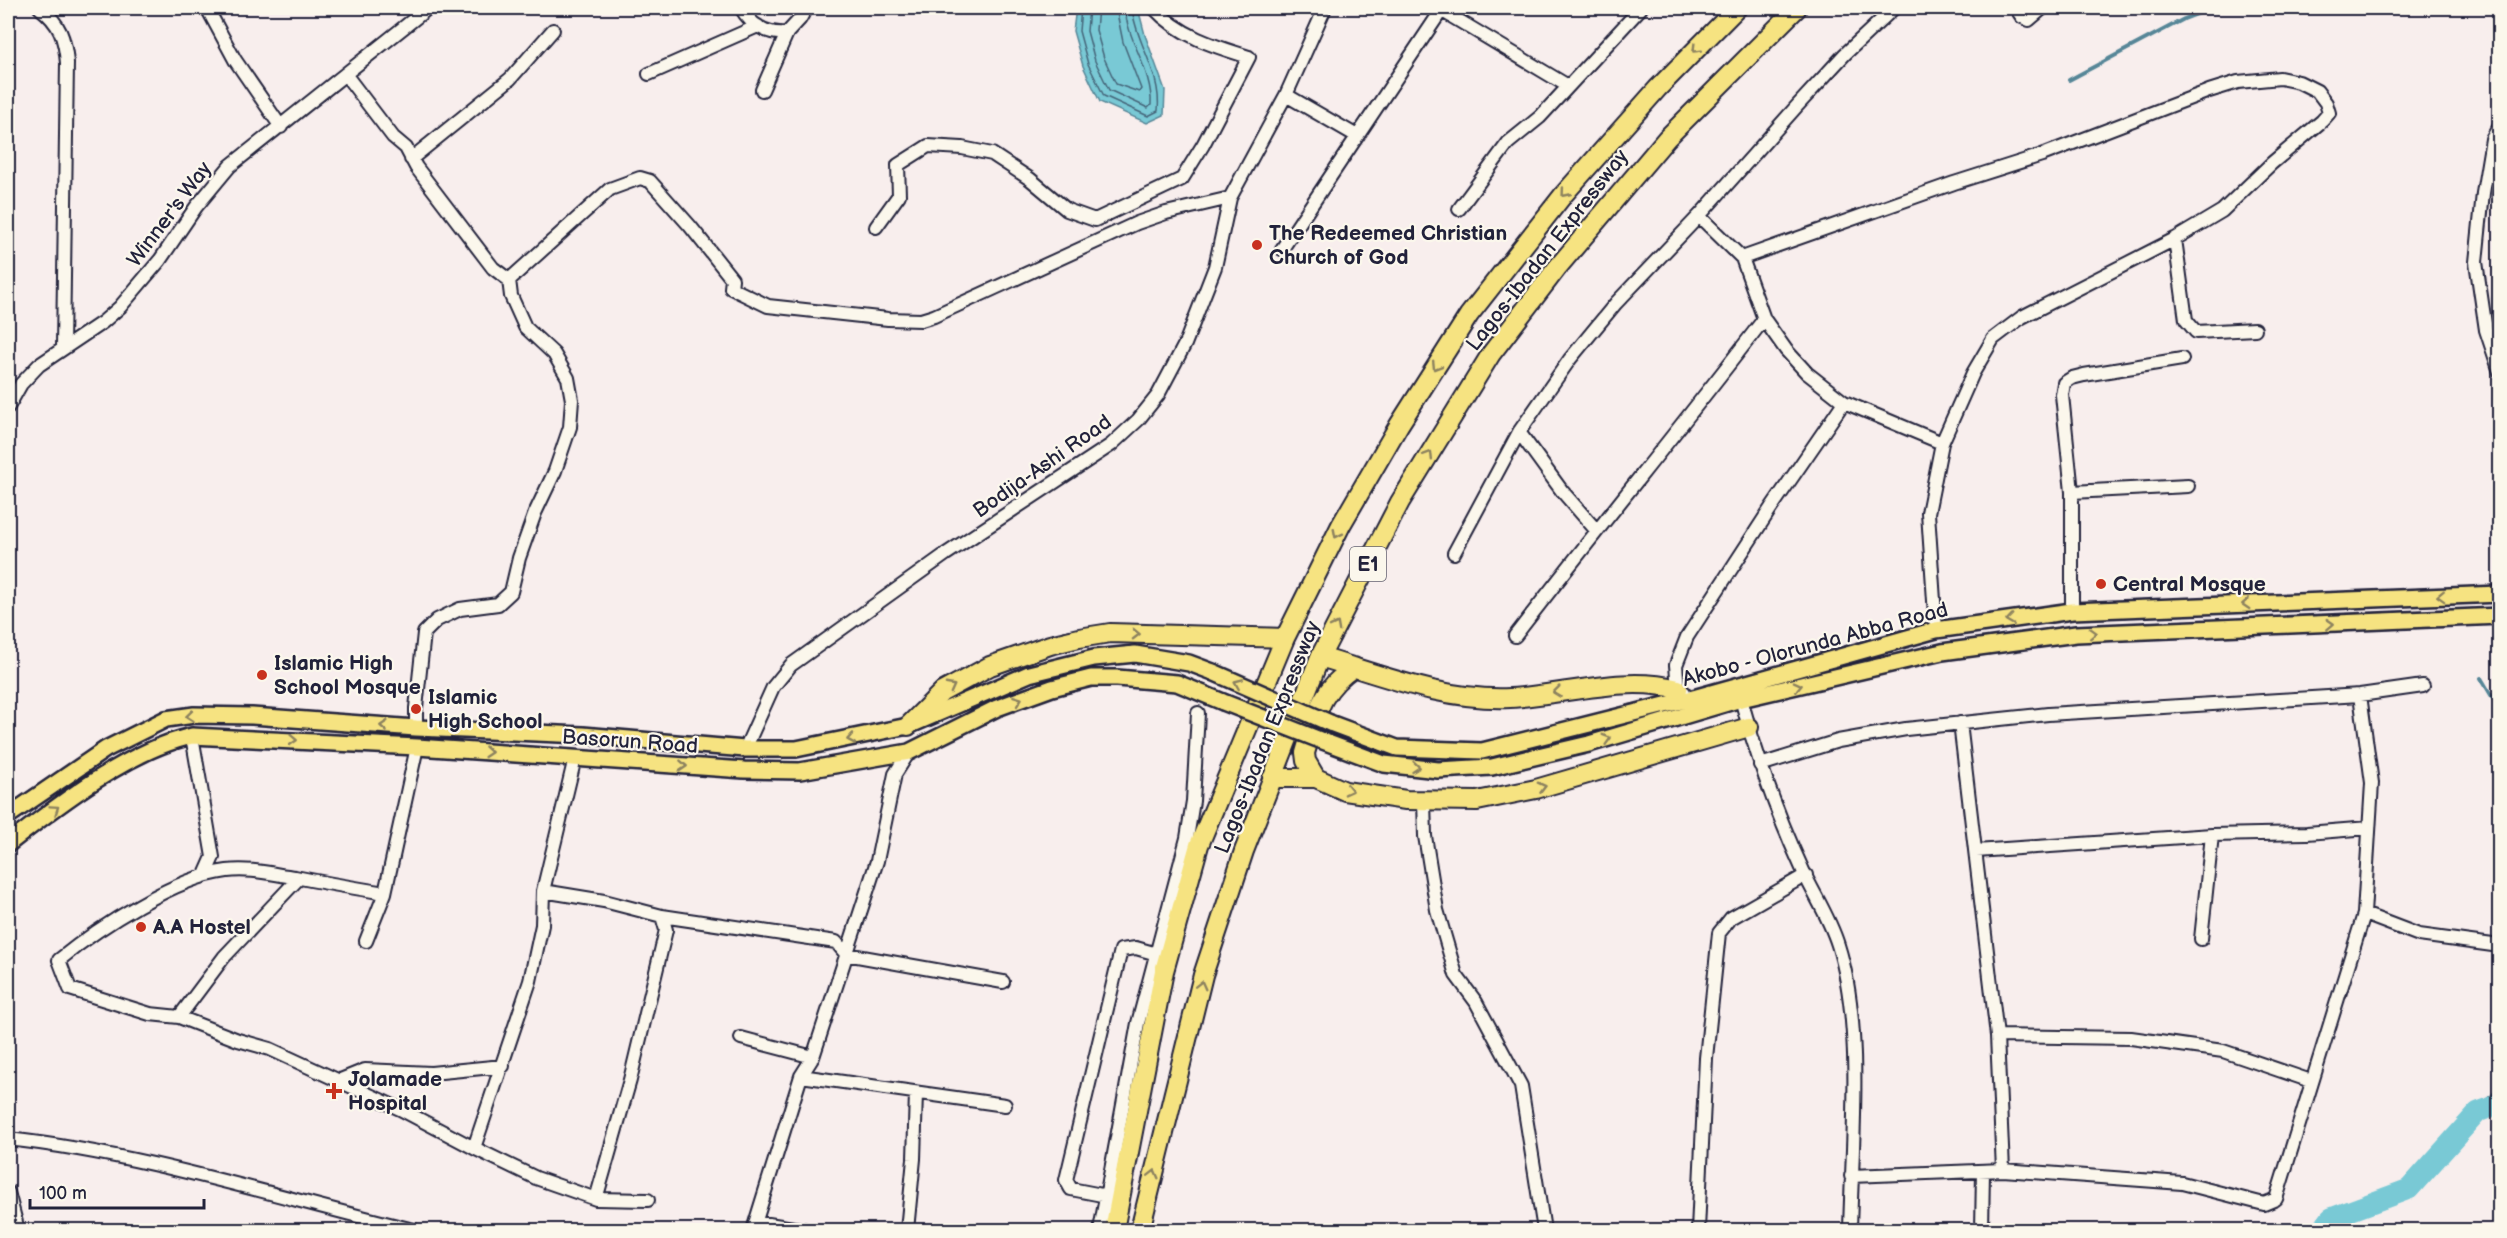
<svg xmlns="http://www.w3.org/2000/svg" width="2507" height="1238" viewBox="0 0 2507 1238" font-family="'Balsamiq Sans',sans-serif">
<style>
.water{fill:#79c9d5;stroke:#568697;stroke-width:1.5}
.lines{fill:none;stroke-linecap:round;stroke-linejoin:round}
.shore{stroke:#456579;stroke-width:1.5}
.stream{stroke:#568697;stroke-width:4}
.river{stroke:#79c9d5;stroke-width:21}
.minor-casing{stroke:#22223b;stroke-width:16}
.major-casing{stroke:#22223b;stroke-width:20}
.highway-casing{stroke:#22223b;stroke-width:22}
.minor{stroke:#fbf7ec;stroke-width:12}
.major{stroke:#f6e381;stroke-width:15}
.highway{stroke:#f6e381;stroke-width:18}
.major-bridge-casing{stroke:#22223b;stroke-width:20;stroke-linecap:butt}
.major-bridge{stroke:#f6e381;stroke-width:15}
.oneway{stroke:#8c825e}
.poi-dot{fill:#c8321e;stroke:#fbf7ec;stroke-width:2}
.labels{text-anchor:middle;stroke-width:4.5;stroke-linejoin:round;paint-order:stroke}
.shield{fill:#fbf7ec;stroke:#636270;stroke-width:1.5}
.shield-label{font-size:20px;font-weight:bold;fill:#22223b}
.street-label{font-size:21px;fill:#22223b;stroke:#fbf7ec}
.poi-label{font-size:21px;font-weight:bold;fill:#22223b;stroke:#fbf7ec;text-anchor:start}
</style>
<rect width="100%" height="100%" fill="#f8eeed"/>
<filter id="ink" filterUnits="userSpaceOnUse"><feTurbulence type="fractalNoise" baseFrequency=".0167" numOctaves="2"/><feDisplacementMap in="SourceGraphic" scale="12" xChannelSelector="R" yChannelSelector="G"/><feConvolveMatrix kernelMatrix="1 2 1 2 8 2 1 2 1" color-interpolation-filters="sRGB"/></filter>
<g filter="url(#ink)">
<path class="water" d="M1076,8H1138L1145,35L1165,90L1164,115L1147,123L1100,102L1083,66L1073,31Z"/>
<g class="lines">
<path class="shore" d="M1081,8L1079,31L1088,64L1104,96L1148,116L1158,111C1162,73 1136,44 1132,8
M1089,8L1087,31L1095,61L1109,90L1148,108L1151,105C1153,71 1127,41 1125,8
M1098,8L1096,30L1104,58L1116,84L1139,92L1141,89L1123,42L1116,8"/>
<path class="stream" d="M2069,80L2184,19L2213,8
M2481,678L2500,710
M2478,1112L2500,1087"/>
<path class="river" d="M2322,1230L2331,1218L2409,1189L2478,1112L2500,1104"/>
<g class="minor-casing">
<path id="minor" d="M40,8C60,23 65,39 67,63L63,348
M207,8L235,60L281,127
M741,8C751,25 767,35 787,33
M2016,8L2022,17L2029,20L2043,8
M1441,10L1568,86
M345,74L393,137L406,148L416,167L493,268L509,280L610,189L640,178L650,181L690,226L732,279L731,288L768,306L888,319L921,320L934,316L1137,223L1166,213L1230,198
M649,74L758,26
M762,90L787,33L800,19L806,8
M1286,95L1357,136
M2500,125L2492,139L2483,193L2476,262L2486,330L2500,372
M411,159L510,79L553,30
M1459,209L1508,143L1540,117L1641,8
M1699,216L1742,258L1764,319L1786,350L1807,373L1844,402L1942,443
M876,227L899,195L898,165L928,146L962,148L992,154L1030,179L1067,210L1095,220L1182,179L1203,145L1249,57C1213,46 1180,36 1154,8
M2175,239L2186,320L2196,332L2255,329
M1282,249L1443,8
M1742,258L1954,183L2042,155L2209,91L2238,82L2280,78L2299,82L2317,91L2326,103L2329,113L2322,121L2272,163L2222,211L2175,239L2022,317L1993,339L1973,373L1942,443L1928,513L1936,630
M8,407L21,384L39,365L103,322L120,307L160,260L196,207L230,166L428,8
M1519,432L1562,491L1596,530
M2072,492L2188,486
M1454,553L1519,432L1570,359L1616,303L1699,216L1797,106L1845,54L1894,8
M2072,611V492L2062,395L2064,383L2072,378L2084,375L2182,359
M1515,636C1597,529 1682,426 1764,319
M1684,692L1678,689L1676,665L1687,637L1771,508L1844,402
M1741,699C1757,759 1779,819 1805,875C1816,898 1830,919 1838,945C1864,1026 1852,1144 1850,1230
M1960,723L1997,1036L2003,1170
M416,728V708L424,633L437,620L460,609L498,604L511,592L519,558L535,513L555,471L570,427L572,400L568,378L554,354L525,327L511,296L509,280
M192,736L213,857L205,875
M745,749L773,687L791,665L946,554L1111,445L1138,420L1158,395L1185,344L1215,267L1230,198L1286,95L1325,8
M1760,765L1838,741L1906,729L2048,714L2360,695L2423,686
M1424,800L1425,836L1437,910L1456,975L1476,1002L1521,1086L1544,1230
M1976,851L2212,835L2307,833L2369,828
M543,891L604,901L662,916L666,930L630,1080L596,1199
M385,893C355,888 325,883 295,877C272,874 250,868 227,871C176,877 99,927 59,960L70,989L150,1014L179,1017L238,1040L270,1049L400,1109L474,1148L536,1178L596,1199L648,1200
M2364,914L2419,935L2500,946
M662,916L836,942L846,954L1003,982
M2201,939L2212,835
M366,941L385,893L417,747
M179,1017L224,957L299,878
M1997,1036L2131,1038L2223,1051L2311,1081
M741,1038L813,1057
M801,1076L1005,1105
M338,1081L365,1070L431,1073L503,1066
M8,1139C145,1154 280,1198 414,1230
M474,1148L530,981L542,925L543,891L575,758
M1851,1176L2003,1170L2182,1183L2264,1204L2276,1199L2364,914L2372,783L2360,695
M8,1192L18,1230
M1107,1196L1071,1189L1066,1180L1121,950L1136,948L1157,954
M756,1222L806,1230
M753,1230L801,1076L813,1057L877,861L895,774L909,752
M907,1230L914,1159L916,1093
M1100,1230L1138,1023L1187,838L1193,801L1198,713
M1698,1230L1706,1058L1719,933L1731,918L1806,875
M1982,1230L1983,1171"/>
</g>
<g class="major-casing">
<path id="major" d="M1330,723L1397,748L1482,751L1697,697L1936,630L2072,611L2500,594
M1320,740L1384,764L1438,770L1492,767L1589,744L1741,699L1942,652L2076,634L2500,616
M8,816L106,749L166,719L194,715L252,716L416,728L583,735L745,749H796L908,726L1029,674L1094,658L1135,654L1189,663L1213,672
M8,844C58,805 129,750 192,736L417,747L744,770L800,771L909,752L997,708L1052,688L1091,678H1117L1177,683L1223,702"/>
</g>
<g class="highway-casing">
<path id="highway" d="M1320,657C1381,675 1445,701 1510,698C1566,695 1623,675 1678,689
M908,726L942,692L990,666L1050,645L1079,638L1110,633L1285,638
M1272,778H1316L1345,791L1406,800L1477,801L1536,789L1749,727
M1316,778L1306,761L1305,753C1317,714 1319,691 1354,667
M1114,1230L1164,971L1199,845L1285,638L1341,525L1399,425L1469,315L1564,194L1658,88L1737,8
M1140,1230L1203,975L1244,851L1320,657L1400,502L1491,354L1557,268L1667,138L1797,8"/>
</g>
<use href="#minor" class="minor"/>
<use href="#major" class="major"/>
<use href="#highway" class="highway"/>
<g class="major-bridge-casing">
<path id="major-bridge" d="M1213,672L1330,723
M1223,702L1320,740"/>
</g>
<use href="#major-bridge" class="major-bridge"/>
</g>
<defs><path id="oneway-chevron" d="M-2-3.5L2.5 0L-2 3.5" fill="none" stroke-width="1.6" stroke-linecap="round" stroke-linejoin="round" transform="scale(1.5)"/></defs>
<g class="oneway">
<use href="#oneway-chevron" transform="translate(1696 49) rotate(135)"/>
<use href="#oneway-chevron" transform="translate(1565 193) rotate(130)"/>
<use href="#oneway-chevron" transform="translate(1436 366) rotate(122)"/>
<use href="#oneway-chevron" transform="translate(1429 455) rotate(-58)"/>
<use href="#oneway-chevron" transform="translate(1337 534) rotate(117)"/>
<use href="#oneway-chevron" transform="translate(2441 596) rotate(178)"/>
<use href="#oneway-chevron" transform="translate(2246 604) rotate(177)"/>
<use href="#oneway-chevron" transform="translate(2010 620) rotate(172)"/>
<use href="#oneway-chevron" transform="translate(2330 624) rotate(-3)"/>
<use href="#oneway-chevron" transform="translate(1336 626) rotate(-62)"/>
<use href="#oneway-chevron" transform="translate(2093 633) rotate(-2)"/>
<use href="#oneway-chevron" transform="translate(1136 634) rotate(1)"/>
<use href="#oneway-chevron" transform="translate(1238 683) rotate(-157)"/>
<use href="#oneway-chevron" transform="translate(1798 686) rotate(-13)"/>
<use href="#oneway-chevron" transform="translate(951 687) rotate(-28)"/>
<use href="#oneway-chevron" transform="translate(1557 692) rotate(173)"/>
<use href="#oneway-chevron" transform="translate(1018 700) rotate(-20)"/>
<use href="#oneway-chevron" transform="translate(190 716) rotate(174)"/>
<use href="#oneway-chevron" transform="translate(384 726) rotate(-176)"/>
<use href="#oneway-chevron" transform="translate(851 739) rotate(170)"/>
<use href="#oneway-chevron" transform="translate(1607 739) rotate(-16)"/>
<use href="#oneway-chevron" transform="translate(293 740) rotate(3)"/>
<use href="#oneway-chevron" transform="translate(488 752) rotate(4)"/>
<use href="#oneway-chevron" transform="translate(683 766) rotate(4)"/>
<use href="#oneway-chevron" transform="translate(1416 767) rotate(6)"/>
<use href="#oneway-chevron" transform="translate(1542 787) rotate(-15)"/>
<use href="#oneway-chevron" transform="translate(1349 790) rotate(13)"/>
<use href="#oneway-chevron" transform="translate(55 809) rotate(-34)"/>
<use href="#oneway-chevron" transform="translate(1201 985) rotate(-76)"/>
<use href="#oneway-chevron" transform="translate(1154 1174) rotate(-76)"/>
</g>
</g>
<g class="poi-dot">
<circle cx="1257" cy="245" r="6"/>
<circle cx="2101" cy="584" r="6"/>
<circle cx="262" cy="675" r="6"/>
<circle cx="416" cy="709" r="6"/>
<circle cx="141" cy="927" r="6"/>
<path d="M331 1082h6v6h6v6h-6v6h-6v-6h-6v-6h6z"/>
</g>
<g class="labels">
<rect class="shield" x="1350" y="547" width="36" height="34" rx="4.5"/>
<g class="shield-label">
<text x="1368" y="571">E1</text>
</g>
<g class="street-label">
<text transform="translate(169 214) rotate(-53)" y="7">Winner's Way</text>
<text transform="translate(1547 250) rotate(-52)" y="7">Lagos-Ibadan Expressway</text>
<text transform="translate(1042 466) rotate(-35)" y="7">Bodija-Ashi Road</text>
<text transform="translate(1815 644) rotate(-15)" y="7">Akobo - Olorunda Abba Road</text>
<text transform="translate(1267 737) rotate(-68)" y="7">Lagos-Ibadan Expressway</text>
<text transform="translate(630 741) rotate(4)" y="7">Basorun Road</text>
</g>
<g class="poi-label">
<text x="1269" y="240">The Redeemed Christian<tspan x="1269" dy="24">Church of God</tspan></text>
<text x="2113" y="591">Central Mosque</text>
<text x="274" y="670">Islamic High<tspan x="274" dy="24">School Mosque</tspan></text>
<text x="428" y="704">Islamic<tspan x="428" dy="24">High School</tspan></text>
<text x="153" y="934">A.A Hostel</text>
<text x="348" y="1086">Jolamade<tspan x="348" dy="24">Hospital</tspan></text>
</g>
</g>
<rect width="2507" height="1238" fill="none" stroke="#fbf7ec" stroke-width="30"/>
<rect x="15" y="15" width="2477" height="1208" fill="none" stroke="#22223b" stroke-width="2" filter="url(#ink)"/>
<path d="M30 1199v9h174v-9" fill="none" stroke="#22223b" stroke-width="3"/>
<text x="39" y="1199" font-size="18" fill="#22223b" stroke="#fbf7ec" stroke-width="4.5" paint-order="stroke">100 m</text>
</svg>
